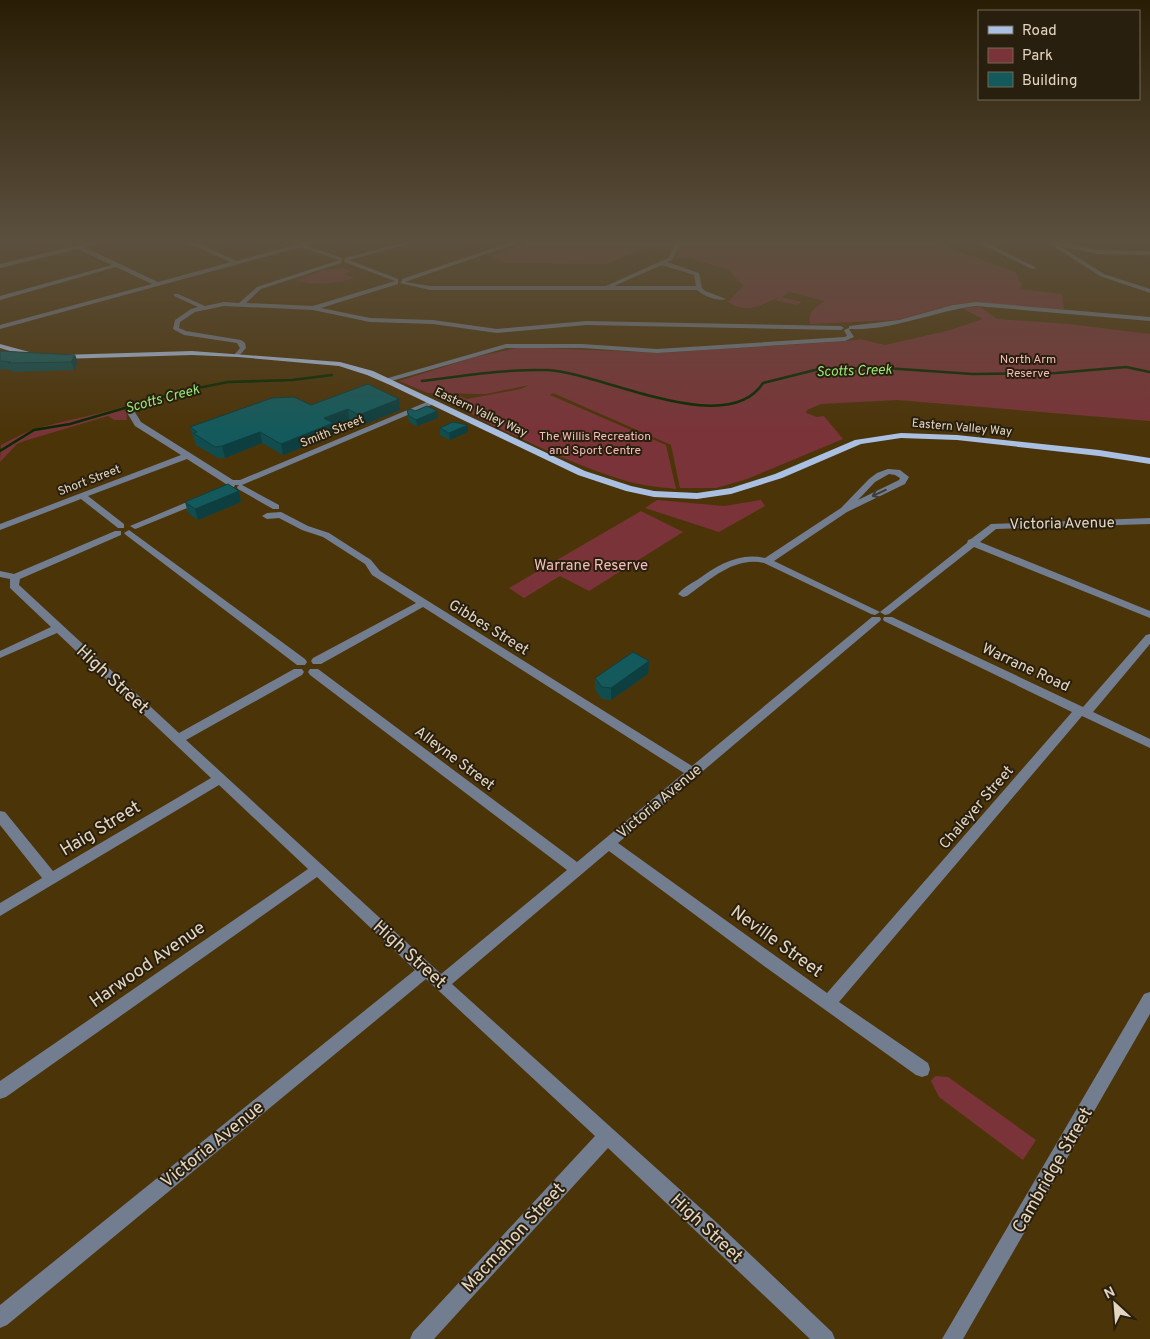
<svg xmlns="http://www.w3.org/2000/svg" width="1150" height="1339" viewBox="0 0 1150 1339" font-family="Overpass,sans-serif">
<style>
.green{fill:#7a3439}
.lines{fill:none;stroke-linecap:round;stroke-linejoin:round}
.stream{stroke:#082a00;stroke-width:2.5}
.minor{fill:#727d8f;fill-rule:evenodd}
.major{fill:#a9c0e3;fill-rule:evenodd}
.wall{fill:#114d4f}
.shaded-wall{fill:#0e3f40}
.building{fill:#145a5c;stroke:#0e3f40}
.oneway{stroke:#3f3b35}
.labels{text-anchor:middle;stroke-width:4;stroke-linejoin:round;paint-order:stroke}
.far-park-label{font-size:12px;fill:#f6bcbc;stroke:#291f0e}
.far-street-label{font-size:12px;fill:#e3d5c0;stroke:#291f0e}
.far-water-label{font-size:14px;font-style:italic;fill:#95e977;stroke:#291f0e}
.street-label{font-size:15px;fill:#e3d5c0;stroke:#291f0e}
.park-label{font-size:15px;fill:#f6bcbc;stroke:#291f0e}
.near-street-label{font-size:18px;fill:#e3d5c0;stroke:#291f0e}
</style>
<rect width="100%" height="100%" fill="#4c3409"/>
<path class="green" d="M528,242H672L670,250L651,247L642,249L606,264L507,263L491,257Z
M683,242H934L1015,272L1019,277H1017L1022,285L1021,289L1062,294L1064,309L977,303L955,304L897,320L810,324C808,310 815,309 824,301L790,292L781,297L802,302L796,305L776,300L779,297C759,306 747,314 728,302L743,286L729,270L691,258H675Z
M343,268L351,271L344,274L355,278C336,283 315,287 296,280L324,270Z
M980,307L997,319L1069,324L1150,334V421L897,400L821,404L807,410L806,413L817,417L824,416L843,439L747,479L716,488H680L671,445L553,393L550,395L666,445L676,489C661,487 645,486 630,482C583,469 537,446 492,425C473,415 457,405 437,397L453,394L467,399L521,389L529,385L486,394L428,393L399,381L475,357L521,347L660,353L849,341L860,339L885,345L950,330L983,319L962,308Z
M122,407L126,411L127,420H114L108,416L24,441L17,444L0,462L1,445C12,440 24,432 36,429C65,420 93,416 122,407Z
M657,500L724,506L761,500L765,506L719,532L645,508Z
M641,511L683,532L589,591L560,576L524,598L509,588Z
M935,1076L948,1077L1036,1140L1023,1160L939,1097L931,1081Z"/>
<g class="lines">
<path class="stream" d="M422,381C463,376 505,369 547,370C600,372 727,440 763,383L819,369L885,368L973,374L1056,373L1126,367L1150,372
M0,451L34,430L70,424L183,391L228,382L292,380L332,375"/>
<path class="minor" d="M91,242H102L84,247L158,282L231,262L185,242H194L237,261L304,242H315L306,245L342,258L341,263L261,289L246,303L313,306L395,281L344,262L345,258L405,242H416L349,260L398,279V284L321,308L370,318L433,320L497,329L586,321L841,326L844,328L841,330L586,325L497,333L433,324L370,322L313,310L224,306L195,312L180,322L179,328L186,331L241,340L245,343L246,348L238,357L234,355L240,348L237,343L184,335L173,329L175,320L191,309L198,307L174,296V294H178L205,306L224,302L239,303L257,287L339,260L301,247L0,329V325L152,284L116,267L0,300V296L112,265L78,249L0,268V264Z
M511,242H521L405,282L430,286H606L668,258L676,242H682L672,260L667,262L699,273L702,288L705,291L726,299C719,302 703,296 697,290H430L400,283L402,281V279ZM662,265L694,275L696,286H614Z
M977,242H985L1037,268L1032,269Z
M1047,242H1058L1097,250L1150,251V255L1097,254L1060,246L1104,274L1150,289V293L1100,276Z
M976,302L1150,317V321L976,306C934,311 893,331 849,329L854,337L845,341L657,353L582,348H506L388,382L381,380L506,344H582L657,349L844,337L847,336L844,330L849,328V326L899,320L953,305Z
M429,401L436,403L242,485L279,505V509H273L238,489L237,487L239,485H235L233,489H227L226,484L187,459L88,496L124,524V528H118L81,499L0,530V524L181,455L135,426L126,411L127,409H133L141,422L233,480H240Z
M888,469L900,470L909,477L905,484L847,512L774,561L880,612L967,543L968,540L971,539L991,524L1150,518V524L996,529L980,542L1150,611V618L974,547L889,614L885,615L880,612L875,615L871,614L764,563C734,556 710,580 687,596L683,597L678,594C683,588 690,584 697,580C718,565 739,552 765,558L841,508L869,479L877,473ZM889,474L895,475L900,478L899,480L858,500L875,482Z
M199,497L203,500L202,502L138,528L135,529L130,526Z
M281,512L308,526L329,533L371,560L380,571L692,766L872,617H880L881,619L880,621L618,843L827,993L1072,712L884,621L883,619L884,617H892L1083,707L1146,635L1150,634V644L1093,712L1150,739V748L1082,716L839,1002L928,1063L930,1069L928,1075L922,1077L916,1075L764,966L609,851L452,984L716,1222L832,1332L835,1339H810L608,1148L434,1339H410L413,1332L595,1136L426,979L7,1325L0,1328V1305L415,970L317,877L6,1097L0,1099V1081L308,869L219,785L0,916V903L42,878L0,825V811L5,812L53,871L211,778L57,633L0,658V651L51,627L10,588V579L0,577V571L14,574L115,531H121V535L20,579L19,585L179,733L294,669H302L304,672L302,675L186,740L441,974L567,870L310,675L308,672L310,669H318L577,862L684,773L423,607L321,664H313L311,661L313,658L416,603L372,575L365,564L323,537L302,530L279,518L267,519L262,516L267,513Z
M129,530L305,659L307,662L305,665H297L126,535L124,533Z
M1150,992V1014L963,1339H942L1144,994Z"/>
<path class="major" d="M0,344L33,353L34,355L30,357L0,348Z
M192,351L340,362L373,371L585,471L631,486L654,491L697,493L731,488L775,474L855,440L901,433L957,435L1099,450L1150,458V464L1099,456L957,440L901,438L861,444L782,478L731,494L697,499L654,497L626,491L578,475L390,385L367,375L339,366L238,357L192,355L60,359L56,357L60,355Z"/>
</g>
<path class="wall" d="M0,351L75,355L78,363L74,370L12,372L11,370L0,369Z
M399,399L400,410L360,426L349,420L333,426L335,434L283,455L262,443L225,458H218L196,445L190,427L311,405Z
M407,410L415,411L438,418L417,426L410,423L408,417Z
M440,428L468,432L450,440L440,435Z
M239,491L241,502L198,520L188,513L185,502Z
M649,661L648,674L611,700L602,699L595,690V678Z"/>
<path class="shaded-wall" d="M75,355L78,363L74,370L71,362Z
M399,399L400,410L360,426L359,415Z
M348,409L349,420L333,426L335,434L283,455L281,444L324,418Z
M437,411L438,418L417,426L416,420Z
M468,425V432L450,440L449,433Z
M260,432L262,443L225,458L222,446Z
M239,491L241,502L198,520L195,509Z
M649,661L648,674L611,700V688Z"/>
<path class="building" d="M0,351L75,355L71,362L8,363L11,362L0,361Z
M368,384L399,399L359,415L348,409L324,418L333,423L281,444L260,432L222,446L215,447L193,433L197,432L190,427L272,398L294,397L311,405Z
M427,406L437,411L416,420L409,416L407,410L411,409L415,411Z
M453,422L468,425L449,433L440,428Z
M228,484L239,491L195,509L185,502Z
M633,652L649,661L611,688L602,687L595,678Z"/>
<defs><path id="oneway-shaft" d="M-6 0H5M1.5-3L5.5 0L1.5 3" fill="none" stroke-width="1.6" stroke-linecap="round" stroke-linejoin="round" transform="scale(1.25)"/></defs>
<use class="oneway" href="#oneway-shaft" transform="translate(879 493) rotate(155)"/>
<linearGradient id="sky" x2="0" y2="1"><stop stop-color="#2a1d05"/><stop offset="0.56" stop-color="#5b503e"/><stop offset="1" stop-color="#5b503e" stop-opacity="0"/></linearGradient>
<rect width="1150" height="430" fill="url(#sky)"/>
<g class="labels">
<g class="far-park-label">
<text x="1028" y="363">North Arm<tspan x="1028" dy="14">Reserve</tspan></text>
<text x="595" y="440">The Willis Recreation<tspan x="595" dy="14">and Sport Centre</tspan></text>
</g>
<g class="far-street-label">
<text transform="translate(481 412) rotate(25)" y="4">Eastern Valley Way</text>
<text transform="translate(962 427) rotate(5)" y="4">Eastern Valley Way</text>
<text transform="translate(332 431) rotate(-22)" y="4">Smith Street</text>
<text transform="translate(89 480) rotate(-21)" y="4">Short Street</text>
</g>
<g class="far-water-label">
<text transform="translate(854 370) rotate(-2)" y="5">Scotts Creek</text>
<text transform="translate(162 398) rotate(-15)" y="5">Scotts Creek</text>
</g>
<g class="street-label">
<text transform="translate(1062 523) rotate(-1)" y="5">Victoria Avenue</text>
<text transform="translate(489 627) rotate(32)" y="5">Gibbes Street</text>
<text transform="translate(1026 667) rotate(25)" y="5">Warrane Road</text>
<text transform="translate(455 758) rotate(37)" y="5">Alleyne Street</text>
<text transform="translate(659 801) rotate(-40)" y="5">Victoria Avenue</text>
<text transform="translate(976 807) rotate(-49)" y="5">Chaleyer Street</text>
</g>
<g class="park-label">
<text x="591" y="570">Warrane Reserve</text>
</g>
<g class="near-street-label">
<text transform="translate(113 679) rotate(43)" y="6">High Street</text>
<text transform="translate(100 828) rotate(-31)" y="6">Haig Street</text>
<text transform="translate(777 941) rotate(36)" y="6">Neville Street</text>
<text transform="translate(410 954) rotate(42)" y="6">High Street</text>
<text transform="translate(147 964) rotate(-35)" y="6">Harwood Avenue</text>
<text transform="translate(212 1144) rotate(-39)" y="6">Victoria Avenue</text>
<text transform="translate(1052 1170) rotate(-60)" y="6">Cambridge Street</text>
<text transform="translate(707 1228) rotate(43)" y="6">High Street</text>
<text transform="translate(513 1237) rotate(-47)" y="6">Macmahon Street</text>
</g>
</g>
<rect x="978" y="10" width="162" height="90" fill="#291f0e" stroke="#736855"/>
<rect x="988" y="26" width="25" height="8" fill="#a9c0e3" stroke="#736855"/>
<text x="1022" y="35" font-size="15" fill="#e3d5c0">Road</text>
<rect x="988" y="48" width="25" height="15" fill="#7a3439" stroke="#736855"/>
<text x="1022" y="60" font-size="15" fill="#e3d5c0">Park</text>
<rect x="988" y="72" width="25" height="15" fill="#145a5c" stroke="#736855"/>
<text x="1022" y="85" font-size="15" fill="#e3d5c0">Building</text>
<g transform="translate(1115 1304) rotate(334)" stroke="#291f0e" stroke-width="4" paint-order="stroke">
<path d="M0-4L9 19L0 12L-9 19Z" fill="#e3d5c0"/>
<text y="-8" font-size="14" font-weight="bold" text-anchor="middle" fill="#e3d5c0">N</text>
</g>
</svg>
